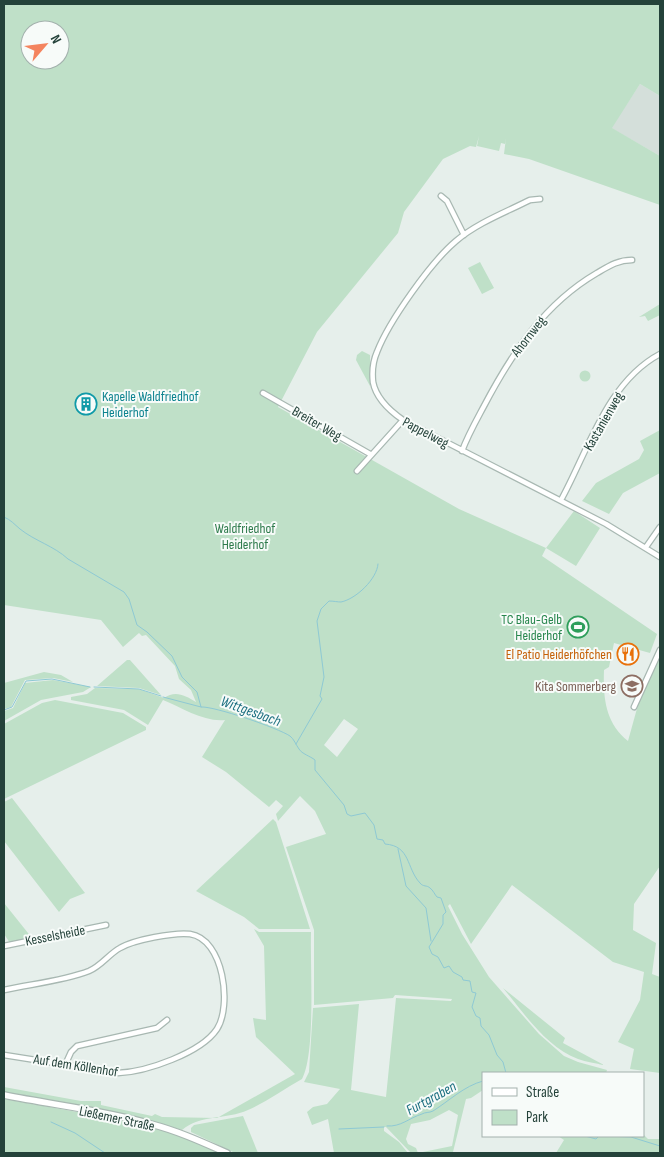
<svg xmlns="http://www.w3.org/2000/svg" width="664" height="1157" viewBox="0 0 664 1157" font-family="'Sofia Sans Condensed',sans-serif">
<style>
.built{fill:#d4dfda}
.green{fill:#bfe0c8;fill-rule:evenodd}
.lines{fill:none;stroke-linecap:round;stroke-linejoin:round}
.stream{stroke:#8ec9d4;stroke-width:1}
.minor-casing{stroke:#a8b8b2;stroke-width:7}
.tertiary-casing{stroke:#a8b8b2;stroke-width:8}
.minor{stroke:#fff;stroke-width:4.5}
.tertiary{stroke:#fff;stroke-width:5.5}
.labels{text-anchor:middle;stroke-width:4;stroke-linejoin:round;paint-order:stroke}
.street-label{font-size:14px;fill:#24423a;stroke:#f7fbf9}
.culture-label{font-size:14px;fill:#0d838f;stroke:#f7fbf9;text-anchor:start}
.park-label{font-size:14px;fill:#2d7a4b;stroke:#f7fbf9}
.leisure-label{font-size:14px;fill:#27864d;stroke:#f7fbf9;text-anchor:end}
.food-label{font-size:14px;fill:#c56008;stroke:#f7fbf9;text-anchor:end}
.education-label{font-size:14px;fill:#785e54;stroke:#f7fbf9;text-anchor:end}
.water-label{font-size:15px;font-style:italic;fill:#1c6f80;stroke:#f7fbf9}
</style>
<rect width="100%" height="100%" fill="#e6efeb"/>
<path class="built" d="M640,84L660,96V156L611,128Z"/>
<path class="green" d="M4,4H660V96L640,84L612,128L660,156V205L529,159L504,154L506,138L505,144L501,143L499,151L477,146L479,136L476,147L470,146L443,159L404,212L398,233L317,332L278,407L459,509L546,548L574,511L600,528L576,566L546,548L542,556L657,634L650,653L614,643L609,667L604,670C603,697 605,723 628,741L641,694L660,658V866L634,904L633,930L656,943L652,974L660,977V1073L630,1069L634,1049L618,1042L640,1000L644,972L613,962L512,885L471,944L450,904L448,906L462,934L489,977L539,1034L564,1056L578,1062L607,1070L606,1073H483V1090L471,1098L466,1099L453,1152L411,1153L386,1127H384V1131L399,1142L408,1153H334L328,1119L312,1125L307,1112L313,1107L327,1104L340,1089L304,1082L309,1072L313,1008L359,1004L351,1090L386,1097L396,998L451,1001L452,999L395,995L393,998L314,1005V930L286,847L326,834L315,811L300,796L278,821L276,814L283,806L276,800L269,807L226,772L202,757L225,720C203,722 183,708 163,700L148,725L124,710L71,700V697L87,694L95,688L139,689L164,698C175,690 185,695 196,702L191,690L179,679L175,666L146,635L142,636L139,633L123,647L101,620L4,605ZM30,30H60V60H30ZM344,719L358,729L337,757L324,745ZM449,1110L458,1115L452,1146L418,1153L416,1148L408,1144L406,1139L411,1124L430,1120Z
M480,262L494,288L482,294L468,268Z
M660,304V315L648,321L645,316L639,317Z
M362,351L370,355V386L356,360L357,355Z
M579.5 376a5.5 5.5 0 1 1 11 0a5.5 5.5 0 1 1-11 0Z
M660,430V473L623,493L609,514L582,501L596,483L639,459L644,450L640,441Z
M127,660H130L161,695L139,688L97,686Z
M44,672L61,675L73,682L53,678L25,680L11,707L4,709V683Z
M53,680L91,687L83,692L41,700L4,721V711L13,708L25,683Z
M55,700L123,713L146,727V730L4,799V724L42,703Z
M12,798L85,893L70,899L59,912L4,841V802Z
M273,819L276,822L310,929H259L244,917L196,891Z
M4,903L32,938L10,943L4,934Z
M254,929L259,932H311C310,965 316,1054 302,1079C284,1089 266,1102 248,1110C226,1120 201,1114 182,1130L149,1120L4,1092V1087L81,1101H101V1105L152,1116L155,1114L162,1117L217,1118L295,1074L256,1037L253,1018L266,1020L264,946Z
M503,988L565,1038L563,1043L604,1065C596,1063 586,1062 578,1059C547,1048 523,1012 503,988Z
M4,1099L134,1122L165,1130L221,1153H4Z
M243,1116L258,1153H235L191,1132V1128L194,1125Z
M643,1134L648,1139H660V1153H556L564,1140L558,1136Z"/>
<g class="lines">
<path class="stream" d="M4,517C11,520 14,524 20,529C35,541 54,546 68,559L124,592L129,599L137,625L147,632L172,656L182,677L197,692L201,707C214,706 278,728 290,736C294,739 296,745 299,749C302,754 310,756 315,760V770L344,805L347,814L351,816L365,813L374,825L377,839L383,840L385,844C411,846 406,868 420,883C423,887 427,885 430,888C433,890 435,895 437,897L441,898L446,912L443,915V924L429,947L432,954L438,957L444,968L449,966L453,972L462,977L463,980L470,981L472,992L476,993L472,1007L476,1016L480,1018L481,1026L489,1035L497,1055L503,1062L506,1073
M94,687L139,689L161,696
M163,697L201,707
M4,710L12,707L26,681L52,679L90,687
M296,744L322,699L320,696L324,677L317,621L321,609L329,601C333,601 338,602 341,602C356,599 377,579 378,564
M398,849L406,886L426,908L431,941
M51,1122L75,1133L105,1153
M387,1126C401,1127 409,1118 422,1114C425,1112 429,1113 433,1111C449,1101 464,1086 483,1081
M339,1129L384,1127
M585,1136L596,1139L599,1136
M605,1136L631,1137L660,1146"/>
<g class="minor-casing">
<path id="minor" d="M441,196L447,201L464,235
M540,199L530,200C506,212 477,223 456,241C431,262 389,321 377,352C373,361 372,372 373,382C376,398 390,411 403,420L606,524L660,557
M263,393L370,454
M462,451C468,435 476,421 484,406C512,353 544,304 597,273C609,266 618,260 632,260
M357,471L403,420
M561,500C588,451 607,382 660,354
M646,547L660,527
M634,707L660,650
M4,946L106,925
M4,990C31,984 63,981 89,971C101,966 109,954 120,948C133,940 175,932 190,934C224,939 232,1006 217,1029C201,1053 146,1072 118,1073L4,1055
M66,1063L71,1052L77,1046L157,1028L167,1020"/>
</g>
<g class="tertiary-casing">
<path id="tertiary" d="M4,1095C53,1105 103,1110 151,1124C178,1131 202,1142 227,1153"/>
</g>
<use href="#minor" class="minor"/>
<use href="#tertiary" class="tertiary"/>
</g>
<defs>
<g id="building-ring" transform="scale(1.125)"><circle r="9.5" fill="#f7fbf9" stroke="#0f9aa8" stroke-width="1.5"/><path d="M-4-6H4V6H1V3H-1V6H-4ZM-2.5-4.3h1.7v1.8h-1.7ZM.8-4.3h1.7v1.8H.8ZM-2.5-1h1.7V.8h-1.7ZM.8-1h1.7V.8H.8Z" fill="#0f9aa8"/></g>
<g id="stadium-ring" transform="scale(1.125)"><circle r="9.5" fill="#f7fbf9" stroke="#2e9e5b" stroke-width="1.5"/><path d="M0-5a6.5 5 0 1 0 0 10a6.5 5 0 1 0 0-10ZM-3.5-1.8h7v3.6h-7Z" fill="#2e9e5b"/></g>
<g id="restaurant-ring" transform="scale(1.125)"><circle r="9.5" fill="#f7fbf9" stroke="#e8710a" stroke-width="1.5"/><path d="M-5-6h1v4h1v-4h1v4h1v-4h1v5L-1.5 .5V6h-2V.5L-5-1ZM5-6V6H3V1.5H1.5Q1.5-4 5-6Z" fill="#e8710a"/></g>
<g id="school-ring" transform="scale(1.125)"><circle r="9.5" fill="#f7fbf9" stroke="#8d6e63" stroke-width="1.5"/><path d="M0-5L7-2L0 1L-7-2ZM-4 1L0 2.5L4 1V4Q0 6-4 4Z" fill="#8d6e63"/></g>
</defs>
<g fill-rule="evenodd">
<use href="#building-ring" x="86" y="404"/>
<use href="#stadium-ring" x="578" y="627"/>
<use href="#restaurant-ring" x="628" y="654"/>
<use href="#school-ring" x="632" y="686"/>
</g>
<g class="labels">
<g class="street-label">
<text transform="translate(528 336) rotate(-52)" y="5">Ahornweg</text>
<text transform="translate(603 421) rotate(-60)" y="5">Kastanienweg</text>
<text transform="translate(317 423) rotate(30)" y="5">Breiter Weg</text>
<text transform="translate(426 432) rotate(28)" y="5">Pappelweg</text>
<text transform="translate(55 935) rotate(-11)" y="5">Kesselsheide</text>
<text transform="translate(76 1065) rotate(9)" y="5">Auf dem Köllenhof</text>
<text transform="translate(117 1118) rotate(12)" y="5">Ließemer Straße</text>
</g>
<g class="culture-label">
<text x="102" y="401">Kapelle Waldfriedhof<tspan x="102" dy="16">Heiderhof</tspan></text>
</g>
<g class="park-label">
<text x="245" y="533">Waldfriedhof<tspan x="245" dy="16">Heiderhof</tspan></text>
</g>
<g class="leisure-label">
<text x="562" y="624">TC Blau-Gelb<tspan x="562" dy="16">Heiderhof</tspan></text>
</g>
<g class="food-label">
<text x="612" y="659">El Patio Heiderhöfchen</text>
</g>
<g class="education-label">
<text x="616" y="691">Kita Sommerberg</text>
</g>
<g class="water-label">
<text transform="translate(251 711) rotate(20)" y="5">Wittgesbach</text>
<text transform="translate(431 1098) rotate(-29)" y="5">Furtgraben</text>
</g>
</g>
<rect width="664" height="1157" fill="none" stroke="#24423a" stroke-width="10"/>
<rect x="482" y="1072" width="162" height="65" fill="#f7fbf9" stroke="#a3b1ad"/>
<rect x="492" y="1088" width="25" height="8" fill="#ffffff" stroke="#a3b1ad"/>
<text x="526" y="1097" font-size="15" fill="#24423a">Straße</text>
<rect x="492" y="1110" width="25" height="15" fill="#bfe0c8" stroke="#a3b1ad"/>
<text x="526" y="1122" font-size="15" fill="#24423a">Park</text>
<g transform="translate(45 45) rotate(62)"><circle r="24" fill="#f7fbf9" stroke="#a3b1ad"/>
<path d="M0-4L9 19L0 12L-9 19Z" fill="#f4845f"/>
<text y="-8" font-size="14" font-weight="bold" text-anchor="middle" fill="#24423a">N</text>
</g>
</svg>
